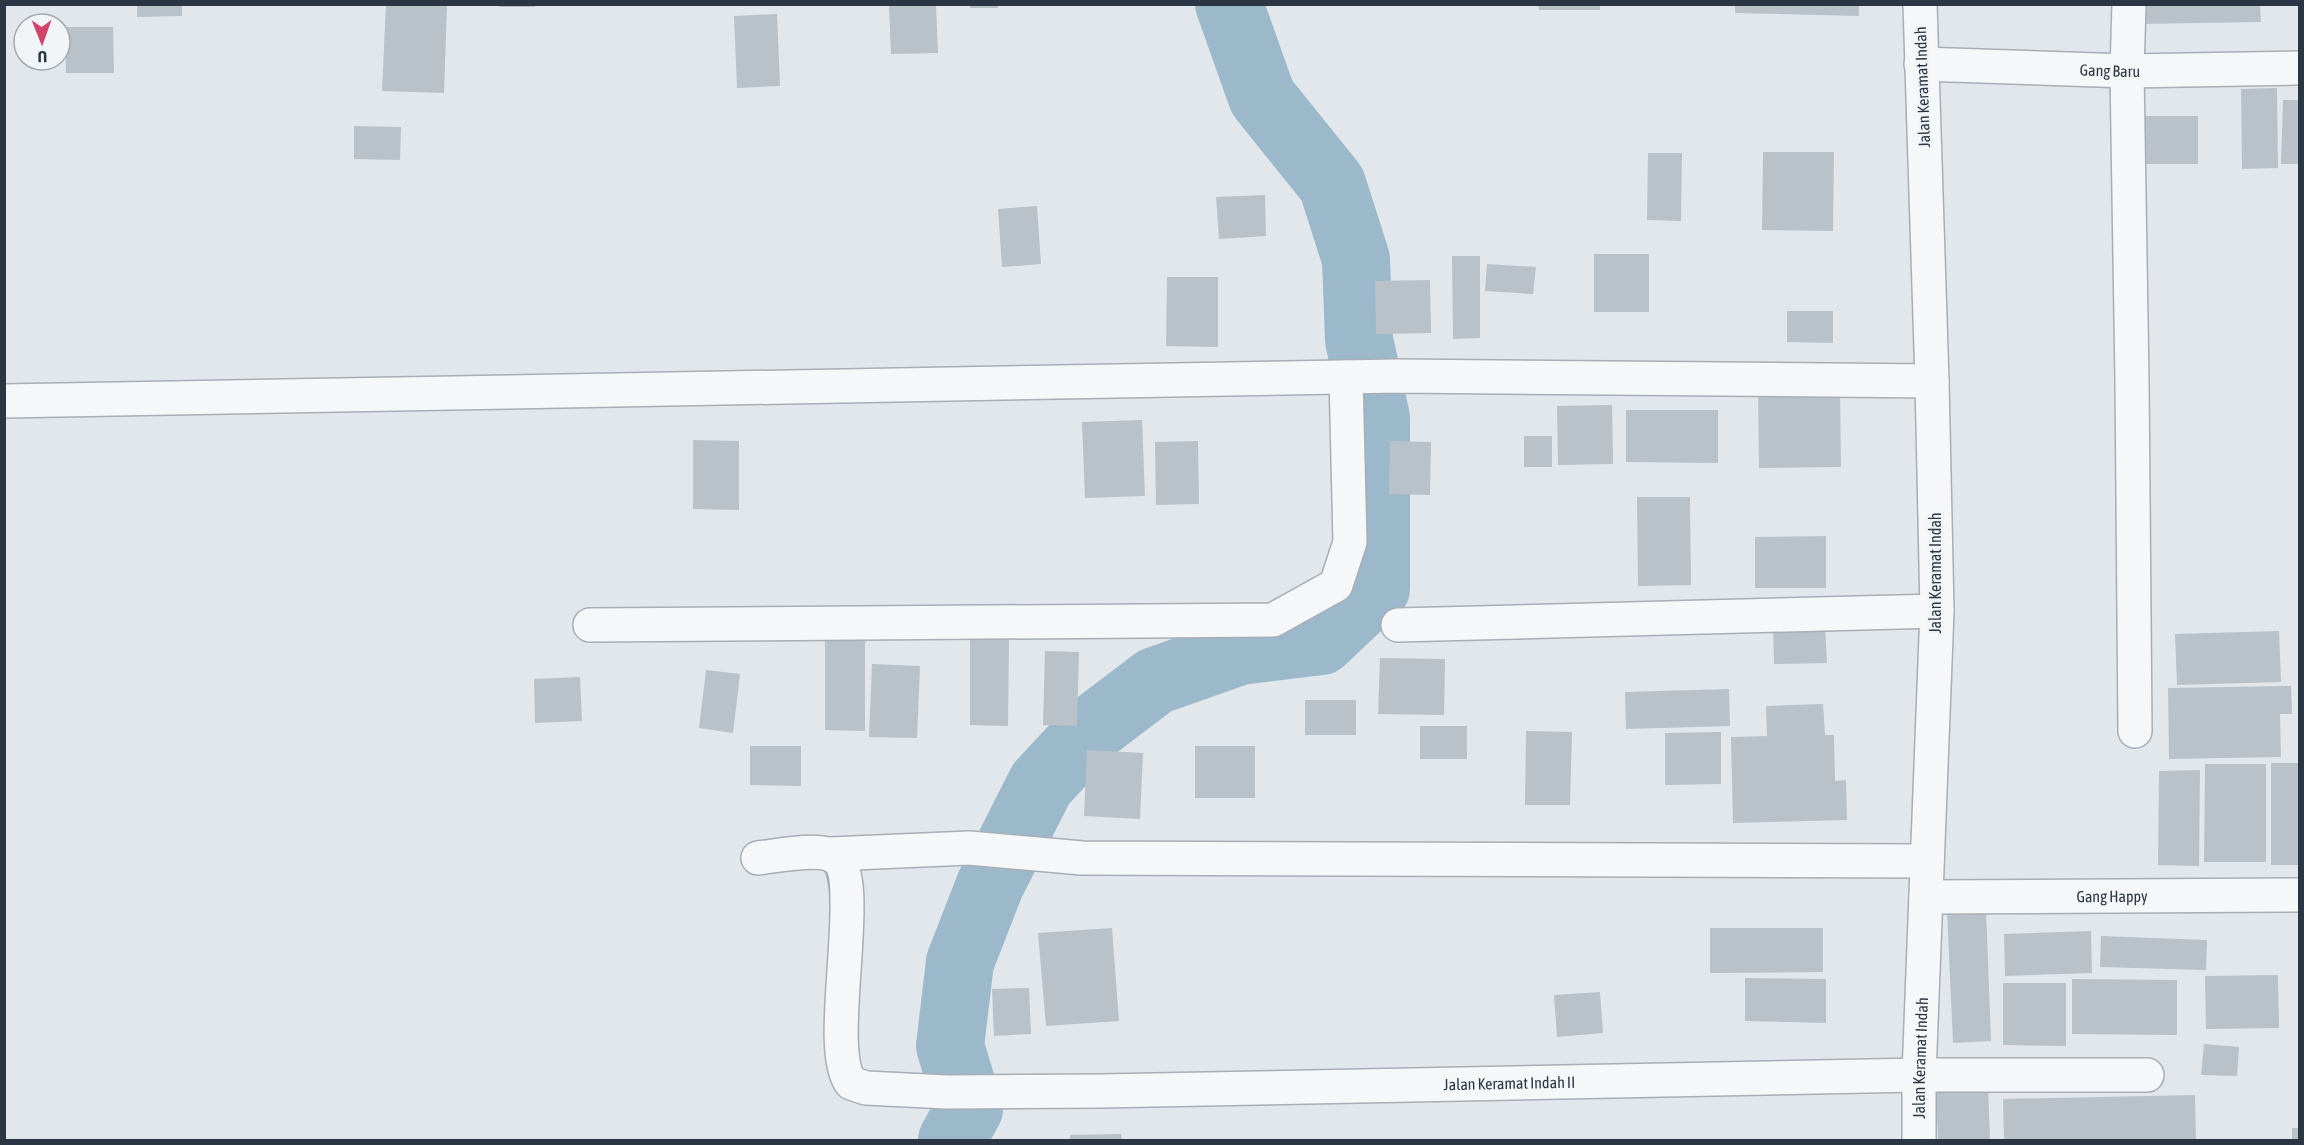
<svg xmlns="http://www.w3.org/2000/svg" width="2304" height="1145" viewBox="0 0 2304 1145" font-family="'Asap Condensed',sans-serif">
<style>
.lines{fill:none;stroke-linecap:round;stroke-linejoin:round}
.river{stroke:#9cb9cc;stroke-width:68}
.building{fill:#b9c1c9}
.street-casing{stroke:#a7aeb6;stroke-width:36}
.street{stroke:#f5f7f9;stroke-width:33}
.labels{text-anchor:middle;stroke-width:5;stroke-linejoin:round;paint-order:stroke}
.street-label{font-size:16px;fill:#2a3644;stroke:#f2f5f8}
</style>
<rect width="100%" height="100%" fill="#e2e7eb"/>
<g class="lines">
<path class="river" d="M952,1140L969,1109L950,1046L960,962L990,885L1041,784L1093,728L1155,681L1240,651L1321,641L1376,589V418L1359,340L1356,259L1332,184L1262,97L1229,4"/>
</g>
<path class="building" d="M137,4H182V16L137,17Z
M386,4H447L444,93L382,91Z
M499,4H535V7H499Z
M889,4H936L938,53L891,54Z
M970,4H998V8H970Z
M1538,4H1600V10H1539Z
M1735,4H1859V16L1735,13Z
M2137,4H2260L2261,22L2137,24Z
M777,14L780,86L737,88L734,16Z
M65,27H113L114,73H66Z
M2277,88L2278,168L2242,169L2241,89Z
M2283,100H2300V164H2281Z
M2141,116H2198V164H2140Z
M354,126L401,127L400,160L354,159Z
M1763,152H1834L1833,231L1762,230Z
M1648,153H1682L1681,221L1647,220Z
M1265,195L1266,236L1219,239L1216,197Z
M1037,206L1041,264L1002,267L998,209Z
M1594,254H1649V312H1594Z
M1452,256H1480V338L1453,339Z
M1487,264L1536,267L1533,294L1485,291Z
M1167,277H1218V347L1166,346Z
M1430,280L1431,333L1376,334L1375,281Z
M1787,311H1833V343L1787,342Z
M1840,390L1841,467L1759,468L1758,391Z
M1612,405L1613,464L1558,465L1557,406Z
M1626,410H1718V463L1626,462Z
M1142,420L1145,496L1085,498L1082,422Z
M1524,436H1552V467H1524Z
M693,440L739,441V510L693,509Z
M1198,441L1199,504L1156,505L1155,442Z
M1390,441L1431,442L1430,495L1389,494Z
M1637,497H1690L1691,585L1638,586Z
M1826,536V588H1755V537Z
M1825,626L1827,663L1774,664L1773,627Z
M2279,631L2281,682L2177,685L2175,634Z
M970,639H1009L1008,726L970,725Z
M825,641H865V731L825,730Z
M1045,651L1079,652L1077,726L1043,725Z
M1380,658L1445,659L1444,715L1378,714Z
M872,664L920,666L917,738L869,737Z
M706,670L740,674L733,733L699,728Z
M580,677L582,721L535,723L534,679Z
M2291,686L2292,714H2280L2281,757L2169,759L2168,688Z
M1729,689L1730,726L1626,729L1625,692Z
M1305,700H1356V735H1305Z
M1823,704L1825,735H1834L1835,781L1846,780L1847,820L1733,823L1731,737L1767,736L1766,706Z
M1420,726H1467V759H1420Z
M1526,731L1572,732L1570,805H1525Z
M1721,732V784L1665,785V733Z
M750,746H801V786L750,785Z
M1195,746H1255V798H1195Z
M1087,750L1143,753L1140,819L1084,816Z
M2271,763H2300V865H2271Z
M2205,764H2266V862H2204Z
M2200,770L2199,866L2158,865L2159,771Z
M1986,909L1991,1041L1953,1043L1947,911Z
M1112,928L1119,1021L1046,1026L1038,933Z
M1710,928H1823V972L1710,973Z
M2091,931L2092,973L2005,976L2004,934Z
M2101,936L2207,940L2206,970L2100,967Z
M2278,975L2279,1028L2206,1029L2205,976Z
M1745,978L1826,979V1023L1745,1021Z
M2072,979L2177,980V1035L2072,1034Z
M2003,983H2066V1046L2003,1045Z
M1029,988L1031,1034L994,1036L992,989Z
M1600,992L1603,1033L1557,1037L1554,995Z
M2204,1044L2239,1047L2237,1076L2201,1075Z
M1988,1087L1990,1140H1938L1936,1089Z
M2195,1095L2196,1140H2004L2003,1099Z
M2292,1128H2300V1140H2292Z
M1121,1134L1122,1140H1070V1135Z"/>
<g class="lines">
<g class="street-casing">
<g id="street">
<path d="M2129,4L2127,71L2132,381L2135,731"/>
<path id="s1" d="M1921,64L2127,71L2300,68"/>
<path d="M4,401L1398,376L1932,381"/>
<path d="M590,625L1273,620L1336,585L1350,542L1346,377"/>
<path d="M1398,625L1937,611"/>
<path d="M830,854L969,848L1082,858L1927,861"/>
<path id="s2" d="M758,858C777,856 813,848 831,855C870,868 822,1046 851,1083L866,1088L947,1092L1101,1091L1919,1075H2147"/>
<path id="s3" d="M1926,897L2300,895"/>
<path id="s4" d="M1919,1140V1075L1937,611L1932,381L1920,4"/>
</g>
</g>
<use href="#street" class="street"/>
</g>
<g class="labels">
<g class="street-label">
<text dy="6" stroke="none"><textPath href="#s1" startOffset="189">Gang Baru</textPath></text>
<text transform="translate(1922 87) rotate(-92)" y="6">Jalan Keramat Indah</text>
<text transform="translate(1935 573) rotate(-90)" y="6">Jalan Keramat Indah</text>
<text dy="6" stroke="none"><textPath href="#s3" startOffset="186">Gang Happy</textPath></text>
<text dy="6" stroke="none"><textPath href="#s4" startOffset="82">Jalan Keramat Indah</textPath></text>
<text dy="6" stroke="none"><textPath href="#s2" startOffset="968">Jalan Keramat Indah II</textPath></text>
</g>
</g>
<rect width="2304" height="1145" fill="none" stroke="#2a3644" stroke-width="12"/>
<g transform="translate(42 42) rotate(179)"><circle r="28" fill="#f2f5f8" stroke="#a2a9b0" stroke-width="1.5"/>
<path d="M0-4.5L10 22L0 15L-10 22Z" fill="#d3446a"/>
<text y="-9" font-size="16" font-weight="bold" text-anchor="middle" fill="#2a3644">U</text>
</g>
</svg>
